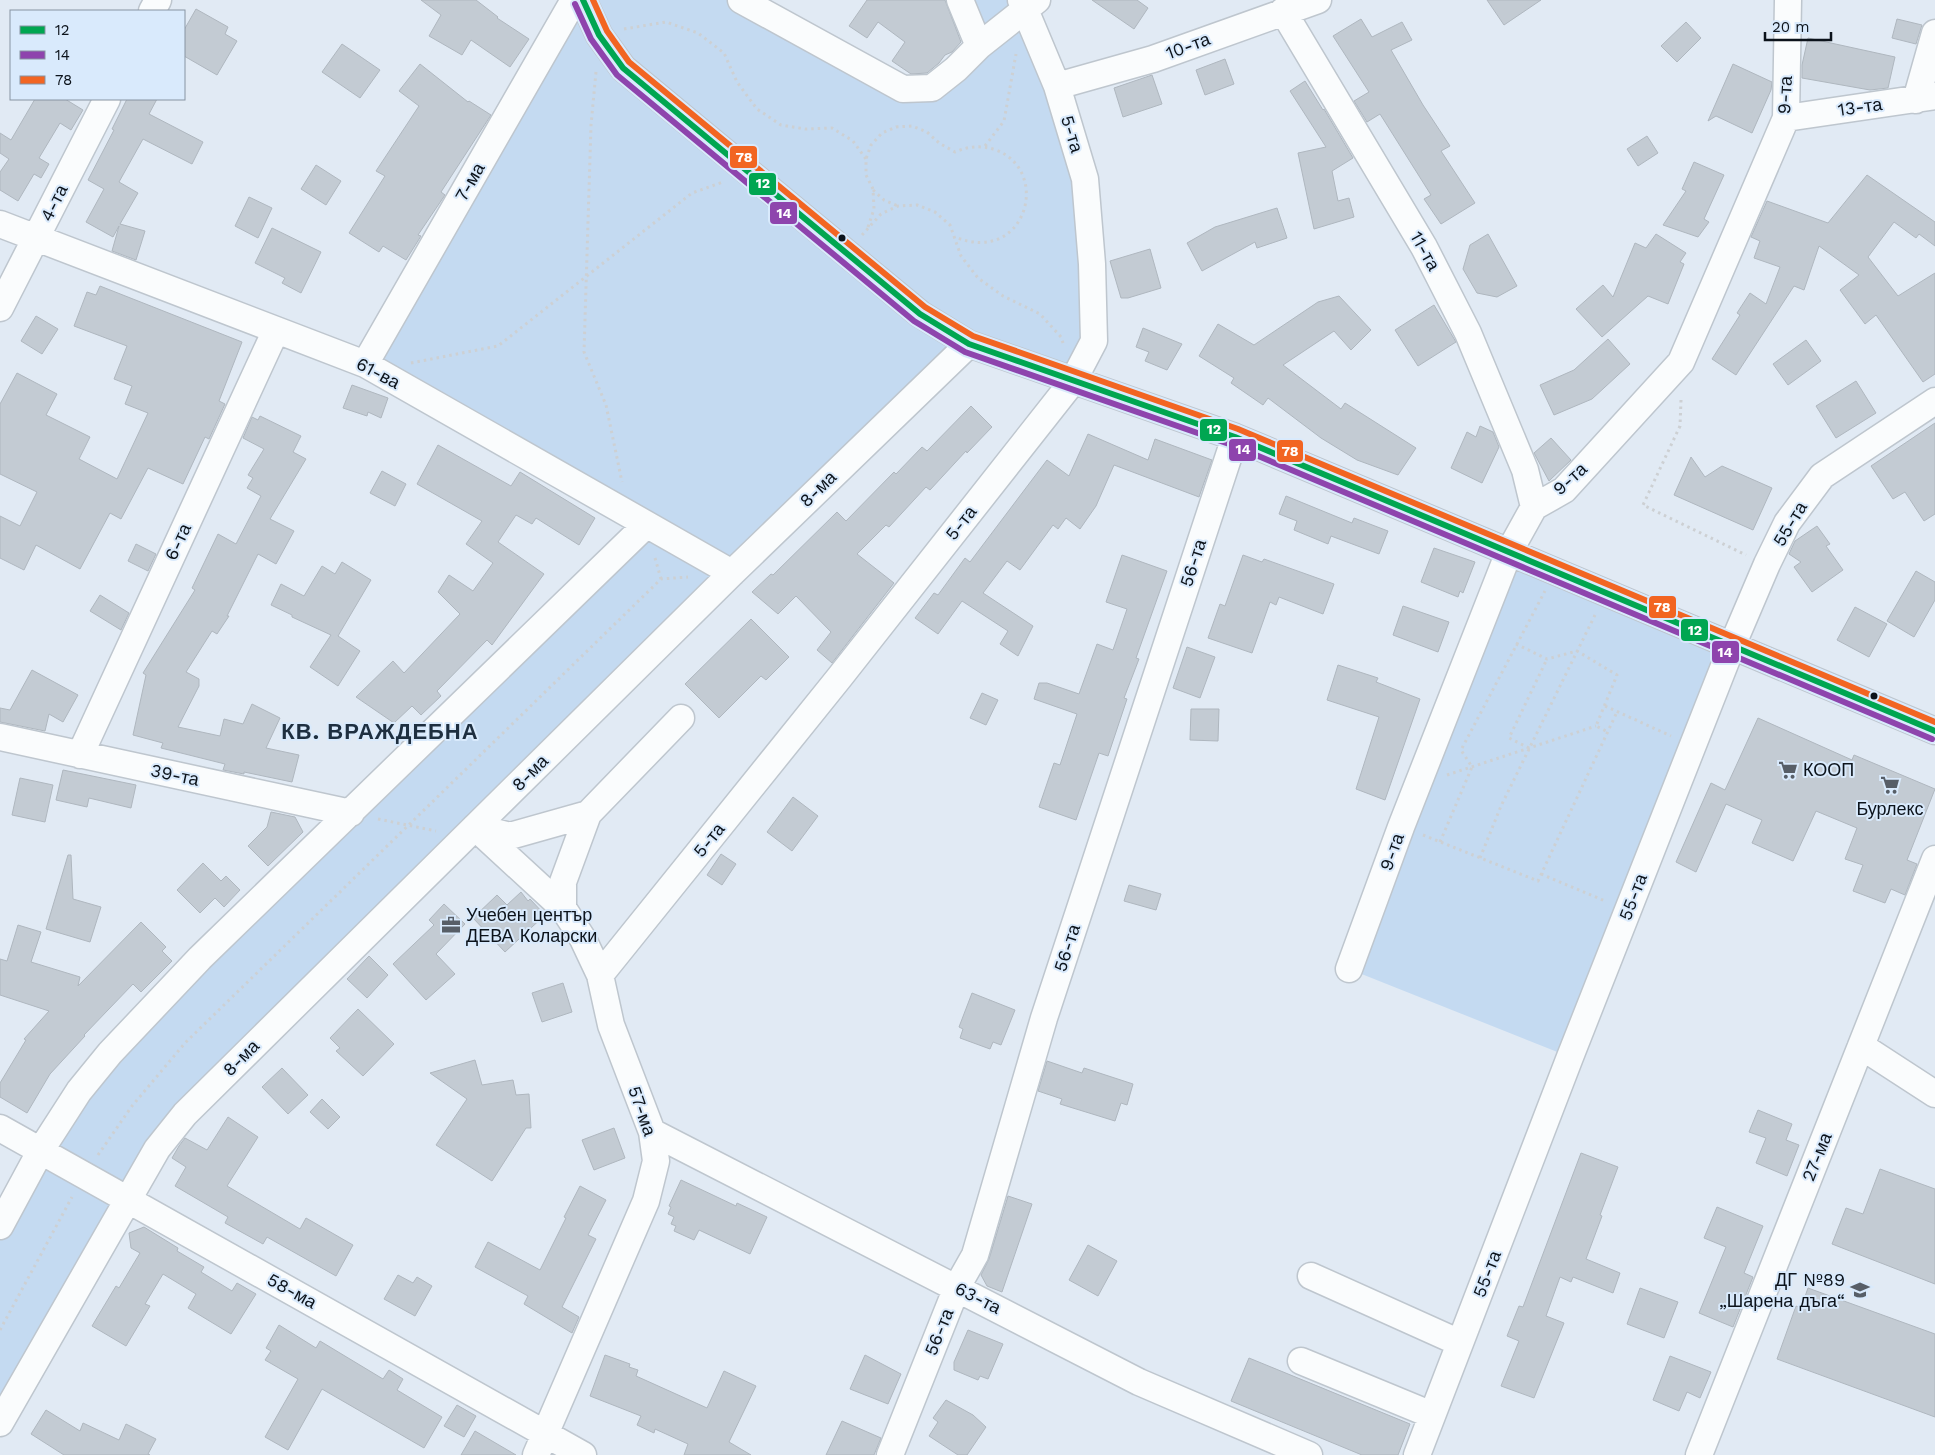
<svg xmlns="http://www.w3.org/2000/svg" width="1935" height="1455" viewBox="0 0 1935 1455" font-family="'Work Sans',sans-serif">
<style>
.green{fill:#c4daf1}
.building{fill:#c3cbd3;stroke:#afb7bf}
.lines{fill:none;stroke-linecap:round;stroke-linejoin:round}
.minor-casing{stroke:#bec6ce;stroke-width:29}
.path{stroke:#cdd0d3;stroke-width:3;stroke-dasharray:2.5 4;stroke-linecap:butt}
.minor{stroke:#fafcfd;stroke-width:26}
.bus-1-casing{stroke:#d9eafc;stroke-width:10}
.bus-2-casing{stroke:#d9eafc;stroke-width:10}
.bus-3-casing{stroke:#d9eafc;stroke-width:10}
.bus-1{stroke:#00a651;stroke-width:6}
.bus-2{stroke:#8e44ad;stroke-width:6}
.bus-3{stroke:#f26522;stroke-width:6}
.bus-dot{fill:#0c131b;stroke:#d9eafc;stroke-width:2}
.labels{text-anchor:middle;stroke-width:4;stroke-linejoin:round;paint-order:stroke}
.street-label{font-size:18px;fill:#0c131b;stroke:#d9eafc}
.poi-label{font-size:18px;fill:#0c131b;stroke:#d9eafc;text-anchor:start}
.district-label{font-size:22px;font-weight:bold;letter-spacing:1px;fill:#1e2f40;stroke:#d9eafc}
.line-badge{stroke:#d9eafc;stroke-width:2}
.badge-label{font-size:14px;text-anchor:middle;font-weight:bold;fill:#fff}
</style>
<rect width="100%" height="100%" fill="#e1eaf4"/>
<path class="green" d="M574,0H741L903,89L979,46L960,0H1021L1085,179L1094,341L1073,381L968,344L185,1114L0,1423V1226L79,1091L646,525L365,364Z
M1509,552L1732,646L1570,1057L1349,969Z"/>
<path class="building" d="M421,0H476L498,17L497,18L529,39L510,67L471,40L462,55L429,36L441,15Z
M867,0H945L961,42L952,52L945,55L939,63L927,73L911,74L892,61L905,42L878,22L867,38L849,26Z
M1092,0H1137L1148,8L1134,29Z
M1487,0H1541L1504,25Z
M196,9L228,27L225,34L237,41L217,75L184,56V30Z
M1361,19L1372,37L1402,22L1412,40L1391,50L1423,105L1450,146L1441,151L1475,203L1441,224L1424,199L1431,195L1380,114L1367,122L1354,101L1369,92L1333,36Z
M1897,19L1922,25L1916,44L1892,38Z
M1686,22L1701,38L1677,62L1661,46Z
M1808,38L1895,57L1888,88L1870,90L1802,78V65Z
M342,44L380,70L360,98L322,72Z
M1225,59L1234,84L1205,95L1196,70Z
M420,64L468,102L469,101L491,115L441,192L445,195L418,235L421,236L406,260L383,246L379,252L349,233L385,176L376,171L419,106L399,91Z
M1733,64L1772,82L1771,90L1752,133L1716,116L1708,121Z
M1152,75L1162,104L1123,117L1114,88Z
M1305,81L1323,110L1324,109L1353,158L1332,171L1338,201L1349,198L1354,217L1314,229L1298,153L1326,147L1290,91Z
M35,99H65L83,110L71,130L60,123L39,158L49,164L41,178L34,174L18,201L0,190V172L9,159L0,153V133L11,140Z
M127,99H157L149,114L203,142L192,164L143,139L119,182L138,193L120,224L145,231L136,260L112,251L119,226L113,237L86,222L104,189L88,180L114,130L112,129Z
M1647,136L1658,153L1638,166L1627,149Z
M1694,162L1724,175L1704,219L1709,222L1698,237L1663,225L1686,191L1682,189Z
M316,165L341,181L326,205L301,189Z
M1867,175L1935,222V246L1919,234L1916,238L1894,222L1868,257L1898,296L1935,273V374L1923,382L1876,315L1865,324L1840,290L1859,275L1819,246L1804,290L1794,286L1736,375L1712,359L1740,315L1737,313L1750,293L1766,304L1780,267L1754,258L1760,241L1751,237L1767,201L1828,223Z
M249,197L272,208L258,238L235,226Z
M1277,208L1287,238L1257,248L1255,242L1202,271L1187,243L1215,227Z
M272,228L321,252L301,293L282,283L285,278L255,263Z
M1488,234L1517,286L1497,297L1477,293L1463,269L1470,245Z
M1656,234L1686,253L1680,262L1684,264L1668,304L1648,296L1602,337L1576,309L1603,285L1613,297L1635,243L1646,248Z
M1150,249L1161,288L1128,298H1121L1110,261Z
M100,286L242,342L219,401L225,404L209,439L205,437L183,484L148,468L121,519L110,513L80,569L36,545L24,570L0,558V516L20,526L37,492L0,474V404L17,373L57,394L46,415L90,437L79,459L117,479L148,413L125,404L132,386L114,379L127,346L74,326L87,292L96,295Z
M1339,296L1371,330L1351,350L1334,331L1283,365L1341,409L1345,403L1416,448L1398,475L1357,460L1321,438L1268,398L1263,405L1231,383L1234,378L1199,356L1218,324L1254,345L1318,302Z
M1434,305L1456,342L1418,366L1395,330Z
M36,316L58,329L42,354L21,341Z
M1143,328L1182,344L1167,370L1145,361L1149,352L1136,347Z
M1608,339L1630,364L1592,399L1554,415L1540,385L1574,370Z
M1806,340L1821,361L1788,385L1773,364Z
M1856,381L1876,413L1836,438L1816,406Z
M352,385L388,398L381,418L368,412L367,416L343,408Z
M971,406L992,427L967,453L966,451L930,490L926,487L889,527L886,525L857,554L894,583L832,663L817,650L831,632L796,596L778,614L752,592L771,574L773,575L837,512L846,521L894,472L896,474L922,447L927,451Z
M260,416L301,436L293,452L306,459L270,519L294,531L276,564L258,554L227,616H229L217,634L212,631L186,672L199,679V686L178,727L220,736L224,719L243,724L252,704L280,718L266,748L299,755L292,782L244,772V774L223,770L225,764L161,748L163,743L133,735L146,675L143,673L195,590L192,588L218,534L236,544L261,496L247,488L253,478L248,475L264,449L243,438L252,417L258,420Z
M1935,423V514L1924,521L1905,492L1893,499L1871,466Z
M1480,426L1493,432L1499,447L1482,483L1451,468L1467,432L1476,437Z
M1088,434L1148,460L1155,439L1212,460L1199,497L1114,465L1096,506L1080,529L1066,518L1058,529L1053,525L1020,570L1007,561L983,593L1033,626L1018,656L1000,644L1008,631L962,601L938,634L915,618L934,593L938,595L965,558L970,562L1047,460L1069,476Z
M1551,438L1571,460L1549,481L1534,453Z
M438,445L511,486L520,472L595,518L579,545L536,518L532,524L516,515L498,542L544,574L492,645L487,640L437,691L441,696L421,715L412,706L394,723L356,697L393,661L404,673L460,614L438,592L449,575L473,591L493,563L466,544L482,521L417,484Z
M1691,457L1705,477L1722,466L1772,488L1753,530L1674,495Z
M382,471L406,484L395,506L370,493Z
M1286,496L1352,523L1354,518L1388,531L1379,554L1331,536L1328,544L1294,530L1297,521L1279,514Z
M1817,526L1830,544L1826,546L1843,570L1812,592L1794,567L1801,562L1789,554L1795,541Z
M136,544L156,554L148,571L128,561Z
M1434,548L1475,562L1463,593L1460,591L1458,597L1421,582Z
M1122,555L1167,571L1136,658L1139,659L1124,698L1127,699L1108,756L1099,753L1076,820L1039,807L1054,763L1060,765L1077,714L1034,699L1039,683H1047L1079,694L1097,644L1113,650L1127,609L1106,602Z
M1243,555L1262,562L1264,559L1334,584L1323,614L1279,597L1276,605L1270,602L1252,653L1208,638L1220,604L1225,606Z
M342,562L371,580L338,636L360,651L338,686L310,667L331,635L292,617V615L271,605L281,584L304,596L322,566L335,574Z
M1916,571L1935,582V600L1914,637L1887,621Z
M100,595L129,613L121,630L90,611Z
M1403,606L1449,622L1438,652L1393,635Z
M1855,607L1887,624L1869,657L1837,640Z
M751,619L789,657L766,680L761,676L719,718L685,684Z
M1187,647L1215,657L1200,698L1173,688Z
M1338,665L1378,678L1376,682L1420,699L1385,800L1356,789L1379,717L1327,700Z
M32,670L78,695L63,722L49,714L45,731L0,722V708L10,710Z
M982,693L998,700L986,725L970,718Z
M1191,709H1219L1218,741L1190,740Z
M1758,718L1852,760L1854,755L1935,789L1907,860L1917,864L1905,895L1891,889L1885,903L1853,891L1863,865L1845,859L1857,828L1816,811L1793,861L1752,843L1762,820L1726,804L1696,872L1676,862L1711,783L1725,790Z
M63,770L136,785L131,808L89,798L87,807L56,800Z
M20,778L53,785L45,822L12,815Z
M793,797L818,816L792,851L767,832Z
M271,812L295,817L303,832L268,866L248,846L267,827Z
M721,854L736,864L722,885L707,875Z
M68,855H71L73,899L101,907L90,942L46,929Z
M203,863L221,881L226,876L240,890L224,907L215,898L200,913L177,890Z
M1129,885L1161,894L1156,910L1124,901Z
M521,892L528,901L530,899L545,915L505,952L473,918L497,895L507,905Z
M444,904L465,924L436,954L455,974L426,1000L393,964L434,925L429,920Z
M141,922L166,947L162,951L172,961L141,992L133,984L84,1035L85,1036L50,1074L27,1113L0,1097V1083L26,1040L24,1039L49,1011L0,995V959L7,961L18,925L41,932L31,962L80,977L78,986Z
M369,956L388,975L367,998L347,979Z
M563,983L572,1012L542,1022L532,993Z
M972,993L1015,1010L1001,1045L993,1042L990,1049L960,1038L963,1029L959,1027Z
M358,1009L394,1044L363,1076L336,1051L340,1048L330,1038Z
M475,1060L482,1085L513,1080L516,1095L529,1094L531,1128H526L492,1181L436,1145L467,1099L430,1073Z
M1047,1061L1082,1073L1084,1068L1133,1084L1127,1105L1121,1103L1115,1121L1060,1104L1062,1099L1038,1091Z
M282,1068L308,1095L288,1114L262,1087Z
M322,1099L340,1117L328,1129L310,1112Z
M1758,1110L1792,1124L1786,1140L1799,1145L1787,1176L1756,1163L1766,1138L1749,1132Z
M228,1117L258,1137L227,1186L300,1229L306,1218L353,1245L336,1276L267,1237L263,1244L225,1223L228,1217L175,1186L186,1167L172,1158L179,1146L185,1138L207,1150Z
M614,1128L625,1158L594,1170L582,1140Z
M1581,1153L1618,1167L1600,1215L1602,1216L1586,1259L1620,1273L1613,1293L1573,1277L1571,1282L1560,1277L1546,1316L1564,1323L1534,1398L1501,1386L1519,1341L1507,1336L1519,1306L1523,1307Z
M1880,1169L1935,1189V1284L1832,1244L1846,1208L1863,1214Z
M681,1180L736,1206L737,1203L767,1217L750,1254L699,1230L694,1240L674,1231L676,1226L671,1224L674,1217L668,1214L671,1207L669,1206Z
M580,1186L606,1200L588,1235L596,1239L562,1307L579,1317L572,1333L524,1304L528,1296L475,1267L488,1242L540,1270L566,1218L564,1217Z
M1008,1196L1032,1204L1002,1292L987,1286L981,1275L989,1259Z
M1717,1207L1763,1226L1744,1273L1753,1277L1733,1327L1699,1313L1726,1247L1704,1238Z
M144,1227L178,1248L177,1251L204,1267L201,1272L232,1291L237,1283L256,1294L231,1334L188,1308L196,1294L163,1274L145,1304L150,1306L126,1346L92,1326L116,1286L119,1288L140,1253L131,1248L129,1233Z
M1088,1245L1117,1261L1098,1296L1069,1280Z
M398,1275L413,1283L417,1277L432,1286L415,1316L384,1299Z
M1640,1288L1678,1302L1664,1338L1627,1324Z
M1808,1288L1935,1334V1417L1777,1359L1796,1306L1801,1308Z
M279,1325L316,1348L320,1341L383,1379L389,1370L403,1379L397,1390L442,1417L424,1448L322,1389L288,1450L265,1437L298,1379L265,1360L271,1351L266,1348Z
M968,1330L1003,1344L988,1379L980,1376L978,1380L954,1370V1362Z
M605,1355L630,1364L629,1367L638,1370L636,1376L707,1408L724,1371L756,1386L729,1442L751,1455H684L688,1444L655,1429L654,1433L637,1425L641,1416L590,1396Z
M865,1355L901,1374L888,1404L850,1389Z
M1670,1356L1711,1372L1700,1398L1687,1392L1679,1411L1653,1400Z
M1249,1358L1410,1424L1398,1455H1362L1231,1401Z
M946,1400L973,1415L986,1427L967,1455H958L929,1436L938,1422L933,1418Z
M457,1405L476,1416L464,1437L444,1426Z
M46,1410L80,1431L83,1423L119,1440L126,1424L156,1439L148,1454L150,1455H64L31,1434Z
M842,1421L881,1438L874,1455H826Z
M475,1431L516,1455H461Z"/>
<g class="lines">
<g class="minor-casing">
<path id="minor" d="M583,0L599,35L623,68L920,314L969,344L1235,437L1935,731
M741,0L903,89L932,88L956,69L979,46L1037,0
M960,0L979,46
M152,11L158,0
M1283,11L1424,247L1468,333L1525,470L1534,507
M1057,86L1153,59L1318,0
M1916,100L1935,33
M1786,118L1935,96
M0,224L365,364L732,573
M0,308L107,99
M365,364L574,0
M0,737L351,813
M80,755L276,330
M475,827L563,908L583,939L600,975L611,1025L652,1132L656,1161L646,1201L536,1455
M479,828L510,836L588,814L681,718
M563,908V882L588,814
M1349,969L1401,827L1509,552L1534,507L1564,490L1681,362L1786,118L1788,0
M600,975L839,678L1073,381L1094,341L1092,264L1085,179L1057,86L1021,0
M1861,1046L1935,1094
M0,1128L583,1455
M652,1132L1139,1382L1309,1455
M0,1226L41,1150L79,1091L110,1053L200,958L646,525
M1311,1276L1460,1343
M1301,1361L1432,1415
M0,1423L157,1149L185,1114L732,573L969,344
M890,1455L957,1287L975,1255L1044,1018L1235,437
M1417,1455L1570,1057L1732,646L1767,564L1787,523L1822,476L1935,401
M1699,1455L1935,859"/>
</g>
<path class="path" d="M624,29L666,22L698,33L724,53L737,82L757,109L781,125L805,129L832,128L853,141L866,159
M596,72L591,125L584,352L606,405L622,482
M985,146L1004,121L1016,54
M873,190L884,200L898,206
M868,227L874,209L873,189L866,175V159L871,145L882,133L896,127L912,126L927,132L939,143L955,152C969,146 981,145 996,150C1052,171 1026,266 955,237
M862,235L881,214L898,206L917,205L935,212L950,225L961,256L978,278L1003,296L1040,314L1061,337L1064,346
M411,363L498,346L692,193L723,182
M1681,400L1680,426L1643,505L1746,555
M655,558L661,579
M1516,644L1547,659L1577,651L1617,675L1596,726L1608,732
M1605,706L1671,736
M1529,748L1509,738L1547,659
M1447,775L1596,726
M378,819L436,831
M1423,835L1538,881L1617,712
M1440,842L1472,767L1461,750L1545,591
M1480,858L1501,806L1595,615
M1541,874L1605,901
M98,1155L132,1106L185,1043L661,579L688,577
M0,1330L72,1197"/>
<use href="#minor" class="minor"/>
<g class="bus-1-casing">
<path id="bus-1" d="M583,0L599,35L623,68L920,314L969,344L1235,437L1935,731"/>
</g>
<g class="bus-2-casing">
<path id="bus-2" d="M575,4L591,39L617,75L914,321L965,352L1232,445L1932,739"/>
</g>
<g class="bus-3-casing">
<path id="bus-3" d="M593,0L607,31L629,62L925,307L973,336L1238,429L1935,722"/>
</g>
<use href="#bus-1" class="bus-1"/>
<use href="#bus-2" class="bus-2"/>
<use href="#bus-3" class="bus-3"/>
</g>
<defs>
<g id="supermarket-bare" transform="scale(1.5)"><path d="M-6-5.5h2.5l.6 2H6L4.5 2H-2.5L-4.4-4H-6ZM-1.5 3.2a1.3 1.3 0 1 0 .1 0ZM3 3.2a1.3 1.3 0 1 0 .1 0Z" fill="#575e67" stroke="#d9eafc" stroke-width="2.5" paint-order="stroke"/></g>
<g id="office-bare" transform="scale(1.5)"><path d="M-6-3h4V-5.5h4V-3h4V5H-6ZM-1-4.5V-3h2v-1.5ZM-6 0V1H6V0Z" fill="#575e67" stroke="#d9eafc" stroke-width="2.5" paint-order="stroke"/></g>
<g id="school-bare" transform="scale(1.5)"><path d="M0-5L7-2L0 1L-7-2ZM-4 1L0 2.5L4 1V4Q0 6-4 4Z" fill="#575e67" stroke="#d9eafc" stroke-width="2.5" paint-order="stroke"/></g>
</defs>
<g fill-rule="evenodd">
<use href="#supermarket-bare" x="1788" y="770"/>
<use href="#supermarket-bare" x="1890" y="785"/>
<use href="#office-bare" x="451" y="925"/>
<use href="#school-bare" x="1860" y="1290"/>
</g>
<g class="bus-dot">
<circle cx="842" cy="238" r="4.5"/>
<circle cx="1874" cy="696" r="4.5"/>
</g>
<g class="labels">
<g class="street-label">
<text transform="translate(1188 46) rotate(-20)" y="6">10-та</text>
<text transform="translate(1785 95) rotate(-87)" y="6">9-та</text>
<text transform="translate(1860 107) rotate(-8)" y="6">13-та</text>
<text transform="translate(1072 134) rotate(73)" y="6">5-та</text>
<text transform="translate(470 182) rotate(-60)" y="6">7-ма</text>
<text transform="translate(54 203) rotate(-63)" y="6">4-та</text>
<text transform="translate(1425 251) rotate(61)" y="6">11-та</text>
<text transform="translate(378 373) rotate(28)" y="6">61-ва</text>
<text transform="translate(1570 479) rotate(-42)" y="6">9-та</text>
<text transform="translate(818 489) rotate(-44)" y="6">8-ма</text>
<text transform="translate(961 523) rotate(-52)" y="6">5-та</text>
<text transform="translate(1790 524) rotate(-59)" y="6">55-та</text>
<text transform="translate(178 542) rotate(-65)" y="6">6-та</text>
<text transform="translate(1193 563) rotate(-72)" y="6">56-та</text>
<text transform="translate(530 773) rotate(-45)" y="6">8-ма</text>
<text transform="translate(175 775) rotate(12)" y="6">39-та</text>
<text transform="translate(709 840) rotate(-51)" y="6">5-та</text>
<text transform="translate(1392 852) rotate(-70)" y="6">9-та</text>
<text transform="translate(1633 897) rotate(-69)" y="6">55-та</text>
<text transform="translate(1067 948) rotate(-72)" y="6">56-та</text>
<text transform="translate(241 1058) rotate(-45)" y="6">8-ма</text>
<text transform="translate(642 1111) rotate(71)" y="6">57-ма</text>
<text transform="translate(1817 1157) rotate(-68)" y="6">27-ма</text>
<text transform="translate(1487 1274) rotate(-69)" y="6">55-та</text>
<text transform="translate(292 1291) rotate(29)" y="6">58-ма</text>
<text transform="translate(978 1298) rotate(27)" y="6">63-та</text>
<text transform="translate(939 1332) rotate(-68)" y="6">56-та</text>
</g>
<g class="poi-label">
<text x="1803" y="776">КООП</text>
<text x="1890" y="815" text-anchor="middle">Бурлекс</text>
<text x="466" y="921">Учебен център<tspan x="466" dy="21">ДЕВА Коларски</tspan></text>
<text x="1845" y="1286" text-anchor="end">ДГ №89<tspan x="1845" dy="21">„Шарена дъга“</tspan></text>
</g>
<g class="district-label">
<text x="380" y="739">КВ. ВРАЖДЕБНА</text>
</g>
</g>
<g class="line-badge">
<rect x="729" y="145" width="29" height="24" rx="5" fill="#f26522"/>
<rect x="748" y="172" width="29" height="24" rx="5" fill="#00a651"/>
<rect x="769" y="201" width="29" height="24" rx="5" fill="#8e44ad"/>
<rect x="1199" y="418" width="29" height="24" rx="5" fill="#00a651"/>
<rect x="1228" y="438" width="29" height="24" rx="5" fill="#8e44ad"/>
<rect x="1276" y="439" width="28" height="24" rx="5" fill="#f26522"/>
<rect x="1648" y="595" width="29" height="24" rx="5" fill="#f26522"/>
<rect x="1680" y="618" width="29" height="24" rx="5" fill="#00a651"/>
<rect x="1711" y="640" width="29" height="24" rx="5" fill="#8e44ad"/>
</g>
<g class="badge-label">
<text x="744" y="162">78</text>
<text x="763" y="188">12</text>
<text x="784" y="218">14</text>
<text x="1214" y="434">12</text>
<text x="1243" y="454">14</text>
<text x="1290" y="456">78</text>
<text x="1662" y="612">78</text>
<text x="1695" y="635">12</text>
<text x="1725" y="657">14</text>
</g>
<rect x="10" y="10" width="175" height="90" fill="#d9eafc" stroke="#8794a2"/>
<rect x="20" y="26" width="25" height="8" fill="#00a651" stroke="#8794a2"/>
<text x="55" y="35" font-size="15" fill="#0c131b">12</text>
<rect x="20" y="51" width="25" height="8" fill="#8e44ad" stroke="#8794a2"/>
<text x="55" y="60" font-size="15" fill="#0c131b">14</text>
<rect x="20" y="76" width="25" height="8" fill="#f26522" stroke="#8794a2"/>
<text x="55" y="85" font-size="15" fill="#0c131b">78</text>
<path d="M1765 32v8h66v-8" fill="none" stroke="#0c131b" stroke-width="2.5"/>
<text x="1772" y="32" font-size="15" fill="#0c131b" stroke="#d9eafc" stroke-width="4" paint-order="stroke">20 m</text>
</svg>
